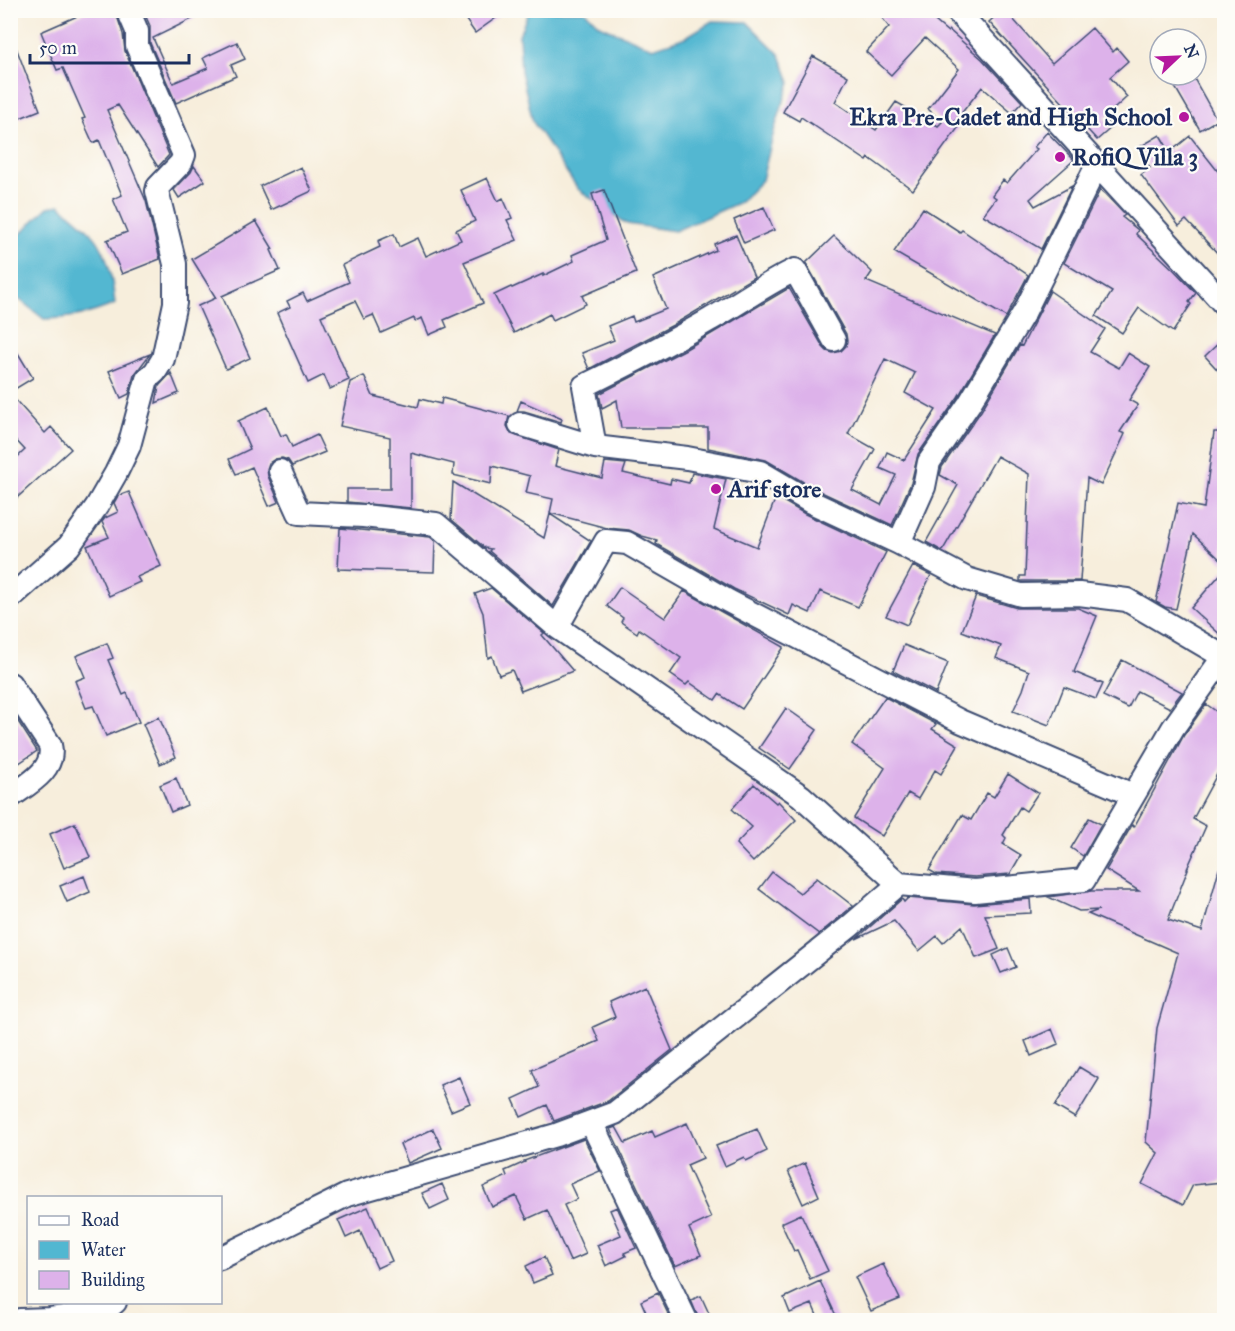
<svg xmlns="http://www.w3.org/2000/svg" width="1235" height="1331" viewBox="0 0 1235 1331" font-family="'IM FELL Great Primer',serif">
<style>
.water{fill:#52b7d1;stroke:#367398;stroke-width:1.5}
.building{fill:#ddb2ea;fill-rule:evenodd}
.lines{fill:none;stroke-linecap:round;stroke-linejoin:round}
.minor-casing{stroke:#3c4c71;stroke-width:26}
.minor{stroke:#fff;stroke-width:22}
.poi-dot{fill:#b5179e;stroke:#fdfcf7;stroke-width:2}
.labels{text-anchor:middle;stroke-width:4.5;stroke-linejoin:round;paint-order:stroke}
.poi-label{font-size:24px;font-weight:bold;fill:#1b2f5e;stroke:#fdfcf7;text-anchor:start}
</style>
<rect width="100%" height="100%" fill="#fdfcf7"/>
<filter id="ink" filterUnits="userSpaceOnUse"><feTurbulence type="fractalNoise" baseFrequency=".0167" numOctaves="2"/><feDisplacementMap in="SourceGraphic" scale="12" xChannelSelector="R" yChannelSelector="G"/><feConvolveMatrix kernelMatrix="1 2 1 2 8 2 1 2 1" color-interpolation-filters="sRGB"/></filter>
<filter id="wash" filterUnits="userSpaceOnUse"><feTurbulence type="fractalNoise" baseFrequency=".008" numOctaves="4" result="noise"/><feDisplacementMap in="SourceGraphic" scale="24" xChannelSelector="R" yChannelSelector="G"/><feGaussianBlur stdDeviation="1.35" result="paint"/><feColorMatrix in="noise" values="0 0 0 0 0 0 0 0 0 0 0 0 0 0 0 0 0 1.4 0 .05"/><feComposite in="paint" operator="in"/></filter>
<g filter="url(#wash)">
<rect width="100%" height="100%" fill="#f7eedc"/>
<path class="water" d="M529,11H585L599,25L653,48L686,37L712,21L747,22L780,55L790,82L774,131L762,180L740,202L675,231L627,224L578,189L533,122L521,71L519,35Z
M60,205C73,217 91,229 100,245C110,262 113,285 115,304C89,315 72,318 44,319L11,293V243L48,207Z"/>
<g id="blocks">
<path class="building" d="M91,10H115L123,34L125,51L169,155L158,167L118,105L107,110L146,201L160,259L122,274L107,240L127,232L113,199L122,195L99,140L93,143L82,119L85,118L63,68L57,70L41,32Z
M143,10H210L153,38L173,83L208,68L203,58L237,42L245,59L231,65L236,76L176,103L150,43V26Z
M459,10H507L475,33Z
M876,10H922L948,32L949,30L982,59L1022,102L1012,113L982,87L953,124L958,128L913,190L869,158L867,161L801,117L799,121L783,112L813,56L848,76L835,102L876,130L896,102L938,126L942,122L928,109L959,69L925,38L891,75L866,52L889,27Z
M1002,10H1005L1052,63L1092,28L1113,52L1117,48L1128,61L1110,77L1127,97L1104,118L1112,127L1097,140L989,22Z
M12,37L40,110L20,118L10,92V38Z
M1168,75H1192L1217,120L1200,130Z
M1047,132L1074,160L1030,199L1035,206L1072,186L1041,249L983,215L996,198L992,195L1003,180L1007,183L1037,149L1034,147Z
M1160,135L1170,152L1190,136L1224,179V260L1186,220L1179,226L1141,175L1150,168L1138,148Z
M194,166L205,181L179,198L174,190L191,172Z
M301,167L312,191L271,210L260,186Z
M487,178L498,201L503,198L512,218L507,220L517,240L464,262L483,303L444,320L447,327L429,335L422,318L415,321L414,318L381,333L373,315L364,319L355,301L321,316L349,380L330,389L324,375L308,383L277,313L290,307L287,301L303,293L307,301L349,282L342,265L380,247L378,241L394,234L399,247L418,238L426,256L461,240L456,230L475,221L461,190Z
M604,190L636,273L582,296L586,304L553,320L550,314L514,333L494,295L511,287L512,288L543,274V276L574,261L572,255L606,240L592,194Z
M1100,190L1105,194L1125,215L1122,217L1138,230L1136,234L1174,270L1196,293L1189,302L1191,304L1173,332L1139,308L1122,333L1096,316L1112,292L1064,263Z
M764,207L774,230L744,243L734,220Z
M923,208L960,232L962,230L1028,275L1006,317L894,252Z
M256,221L273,249L271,250L280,270L222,296L250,358L226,369L198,306L216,298L192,259Z
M736,235L754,277L673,325L589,369L582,353L614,340L608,326L632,316L634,322L666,309L653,278L716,250L714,244Z
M834,236L872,272L866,281L995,335L958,397L918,454L911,483L892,525L817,490L766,460L708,448V428H621L617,400L602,408L599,394L686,349L789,288L823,347L827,351L833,353L841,351L846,346L847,341L846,334L806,263ZM885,359L915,373L905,393L936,410L904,460L887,452L880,468L896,475L881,505L852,490L875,449L848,434Z
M1050,291L1105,329L1090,352L1119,368L1128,353L1150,367L1129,400L1138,405L1120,432L1125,434L1101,485L1087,478L1080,581H1020V576H1025L1029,474L997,456L944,548L942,551L926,542L958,485L940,475L942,467L981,411L1020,345L1022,346Z
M1224,338V377L1205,356Z
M10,340L33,378L10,392Z
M150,354L134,375L129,394L121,398L109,371Z
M171,373L179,393L156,403L159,386Z
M364,376L373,396L418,407L420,399L441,404L442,398L509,416L507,426L511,434L559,450L555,466L602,478L605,462L626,464L623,473L670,484L671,479L689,483L692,473L726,479L714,529L757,547L776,497L805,514L886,552L858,607L820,591L810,613L793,605L789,615L734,589L656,544L657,540L642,536L629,530L607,528L550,513L553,499L526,493L530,476L492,466L491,484L453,475L454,464L411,453V508L347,502V489H390V437L340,426L350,382Z
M10,394L45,433L51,427L71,449L10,504V464L25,450L10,434Z
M521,401L562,419L561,422L524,411H517Z
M268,407L281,436L286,434L292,447L317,435L325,452L292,466L288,460L282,458L275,459L269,463L267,469L268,476L279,502L269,506L252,467L236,474L229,459L250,449L238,421Z
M1214,432H1224V563L1193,534L1176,609L1165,607L1156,602L1178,503L1204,508Z
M453,482L544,538L550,514L591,541L553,606L489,551L491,549L485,548L451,519Z
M129,492L161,566L137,577L140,582L109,596L87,546L109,537L102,522L105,518L118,512L114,503L118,496Z
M340,528L430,537L435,541L434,572L338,569Z
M913,566L931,575L907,625L886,616Z
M1224,570V638L1191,608Z
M620,587L665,618L684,591L784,647L742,709L719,694L715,700L689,682L686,685L670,674L681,658L639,629L637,633L621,622L623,618L607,606Z
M491,588L544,633L542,635L573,671L521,691L512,670L499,675L492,656L488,658L483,613L475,594Z
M976,596L1017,608H1078L1097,616L1074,672L1103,684L1096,699L1064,687L1049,725L1013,711L1023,690L1029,671L996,658L1001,646L962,631Z
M107,643L113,658L108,660L123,695L127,693L139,722L106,736L93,706L86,708L75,681L85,677L76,656Z
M904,645L948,663L936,693L893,671Z
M1122,660L1182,692L1170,708L1137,691L1128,708L1103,696Z
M885,697L936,724L932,729L958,745L941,774L935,770L918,799L908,793L882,836L854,818L885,768L852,744Z
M1206,704L1224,717L1223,763L1193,819L1206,826L1187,869H1188L1168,920L1202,931L1219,869L1224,870V1172L1222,1182L1193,1185L1183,1205L1142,1184L1158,1153L1146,1142L1157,1028L1178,953L1088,914L1099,910L1079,911L1048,897L1091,891H1139L1106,870L1132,825L1134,827L1184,735Z
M786,708L817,730L790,769L759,748Z
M10,709L37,751L10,769Z
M159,717L176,757L160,764L143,724Z
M1008,774L1038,793L1026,811L1020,807L1003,835L1006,838L1003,844L1021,855L1010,874L975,877L936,874L929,870L962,815L971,820L987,793L994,797Z
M176,778L187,805L171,812L160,785Z
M754,784L776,803L778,801L796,820L753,862L736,844L752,827L732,809Z
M1089,818L1101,824L1083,856L1071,848Z
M75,823L90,857L64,868L50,834Z
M772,872L800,893L817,878L853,906L819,934L759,889Z
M84,876L90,892L67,902L60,886Z
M908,898L974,904L1030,899L1031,913L985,915L999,949L976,958L962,926L943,943L937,936L919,951L894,921L856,939L902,899L904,902Z
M1008,948L1016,967L1001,973L993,955Z
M645,986L672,1050L608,1101L554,1121L547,1105L521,1117L513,1099L539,1087L532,1070L599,1041L593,1027L615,1017L609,1002Z
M1052,1029L1058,1044L1031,1056L1025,1041Z
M1079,1067L1099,1079L1075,1118L1055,1106Z
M459,1077L470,1103L451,1111L440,1085Z
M687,1123L703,1158L687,1165L711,1218L689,1228L701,1255L675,1266L610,1129L616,1127L625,1143L652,1131L655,1137Z
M433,1129L442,1148L408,1163L400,1144Z
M757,1129L767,1151L746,1161L744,1157L725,1166L716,1146Z
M584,1139L600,1171L570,1184L577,1199L564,1205L586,1254L570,1261L547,1210L527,1219L516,1196L492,1207L483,1187L507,1176L505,1171L525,1162L524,1161Z
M805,1163L819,1196L803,1204L788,1171Z
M442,1184L449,1200L430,1209L422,1193Z
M368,1207L392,1261L377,1268L360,1231L346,1238L338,1220Z
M617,1207L636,1248L624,1253L626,1256L606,1266L597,1245L621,1235L610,1210Z
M801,1214L828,1271L810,1279L797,1250L794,1251L781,1223Z
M544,1257L552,1275L533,1283L526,1266Z
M883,1264L900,1299L871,1311L855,1277Z
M820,1281L838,1320H819L812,1304L790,1313L784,1298Z
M658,1293L671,1320H646L649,1319L641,1301Z
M701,1296L712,1320H699L691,1300Z"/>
</g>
</g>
<g filter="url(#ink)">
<use href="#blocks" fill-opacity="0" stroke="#3c4c71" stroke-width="1.5"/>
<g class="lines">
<g class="minor-casing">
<path id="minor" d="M956,10L1224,304
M520,424L595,447L687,458L760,472L811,502L899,543L967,579L1021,595L1079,594L1127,600L1224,657
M595,447L584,386C627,365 670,343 711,319C740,303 765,284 795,270L834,340
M280,471L299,513L363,516L436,524L557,627L606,541L627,543L728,601L960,721L1133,795
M899,543L924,487L929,462L969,404L1025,311L1097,165
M10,598L69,546L97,506L116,473L129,446L147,379L155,372L163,359L175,303V264L157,191L158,187L181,163L184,155L137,46V31L128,10
M557,627L801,796L899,884
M10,684L50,745C56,770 28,784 10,797
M591,1122L686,1320
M220,1258L347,1195L556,1135L615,1113L849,927L899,884L975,891L1084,880L1173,728L1224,656
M20,1320L50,1319L103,1312L115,1302"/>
</g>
<use href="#minor" class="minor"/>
</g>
</g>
<g class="poi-dot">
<circle cx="1184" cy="117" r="6"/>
<circle cx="1060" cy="157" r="6"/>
<circle cx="716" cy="489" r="6"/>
</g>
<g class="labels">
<g class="poi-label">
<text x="1172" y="125" text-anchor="end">Ekra Pre-Cadet and High School</text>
<text x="1072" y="165">RofiQ Villa 3</text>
<text x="728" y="497">Arif store</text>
</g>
</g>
<rect width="1235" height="1331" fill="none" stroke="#fdfcf7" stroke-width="36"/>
<rect x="27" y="1196" width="195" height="108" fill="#fdfcf7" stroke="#a3aaba" stroke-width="1.5"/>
<rect x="39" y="1216" width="30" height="9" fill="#ffffff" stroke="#a3aaba" stroke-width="1.5"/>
<text x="81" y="1226" font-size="18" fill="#1b2f5e">Road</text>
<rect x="39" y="1241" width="30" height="18" fill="#52b7d1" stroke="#a3aaba" stroke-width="1.5"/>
<text x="81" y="1256" font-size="18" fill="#1b2f5e">Water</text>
<rect x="39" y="1271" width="30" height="18" fill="#ddb2ea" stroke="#a3aaba" stroke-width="1.5"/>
<text x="81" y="1286" font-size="18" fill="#1b2f5e">Building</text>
<g transform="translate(1178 57) rotate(67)"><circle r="28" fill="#fdfcf7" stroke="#a3aaba" stroke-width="1.5"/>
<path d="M0-4.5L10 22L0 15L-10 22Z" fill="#b5179e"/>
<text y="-9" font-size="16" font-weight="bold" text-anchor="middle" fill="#1b2f5e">N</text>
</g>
<path d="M30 54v9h159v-9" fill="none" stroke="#1b2f5e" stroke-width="3"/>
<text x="39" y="54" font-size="18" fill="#1b2f5e" stroke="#fdfcf7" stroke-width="4.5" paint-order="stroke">50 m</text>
</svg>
